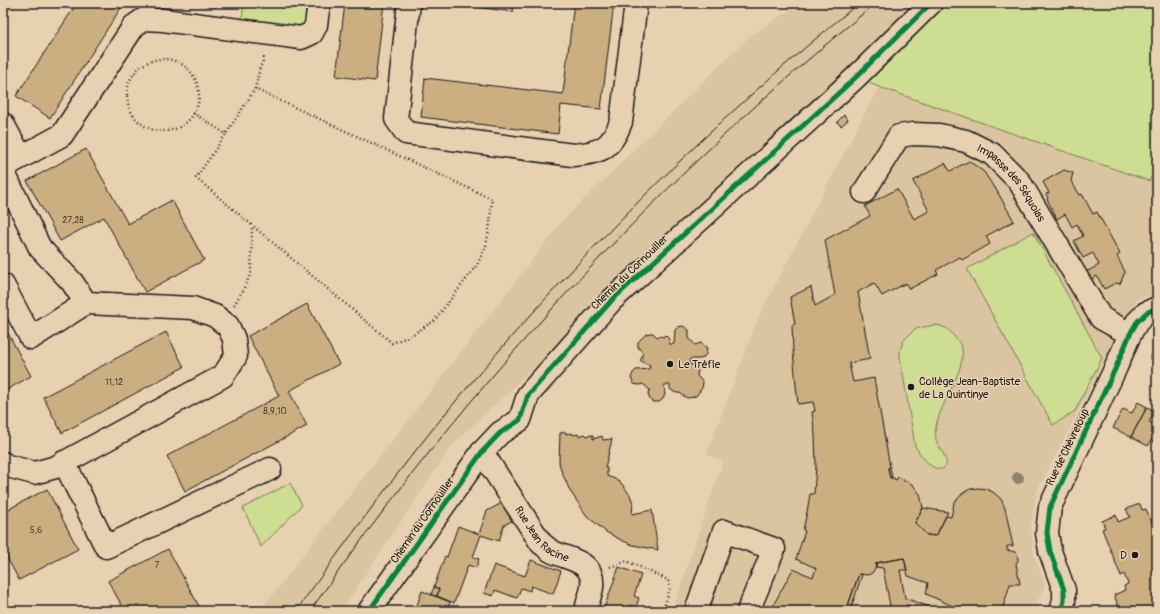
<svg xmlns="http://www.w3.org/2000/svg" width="1160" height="614" viewBox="0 0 1160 614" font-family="Pangolin,sans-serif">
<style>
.built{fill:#dbc4a0}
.green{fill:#cddd91;stroke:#747c56}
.building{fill:#cbaf81;stroke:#1c1c1c}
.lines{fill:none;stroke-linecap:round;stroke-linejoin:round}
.minor-casing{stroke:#1c1c1c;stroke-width:25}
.path{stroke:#1c1c1c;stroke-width:2.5;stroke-dasharray:1 3;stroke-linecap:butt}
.minor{stroke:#e8d1b1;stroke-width:22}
.tram{stroke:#1c1c1c;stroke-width:1}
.cycleway-casing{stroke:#e8d1b1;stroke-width:8}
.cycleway{stroke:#00873e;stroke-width:5}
.tree{fill:#8b836c}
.poi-dot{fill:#1c1c1c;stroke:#e8d1b1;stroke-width:1.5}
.labels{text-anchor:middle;stroke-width:3;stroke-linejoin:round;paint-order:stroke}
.number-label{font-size:9px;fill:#484135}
.street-label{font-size:11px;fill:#1c1c1c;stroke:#e8d1b1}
.poi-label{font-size:11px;fill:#1c1c1c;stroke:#e8d1b1;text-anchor:start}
</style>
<rect width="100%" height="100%" fill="#e8d1b1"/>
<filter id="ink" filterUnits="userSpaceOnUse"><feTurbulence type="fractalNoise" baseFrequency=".025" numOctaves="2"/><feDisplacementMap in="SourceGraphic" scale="8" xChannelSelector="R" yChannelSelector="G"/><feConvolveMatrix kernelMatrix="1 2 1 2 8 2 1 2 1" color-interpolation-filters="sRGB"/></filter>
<g filter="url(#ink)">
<path class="built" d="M801,3H922L453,444L341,611H260L564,219L751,35Z
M879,86L1149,181L1157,168V294L1137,299L1037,491L1031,526L1034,555L1045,585L1033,611H672L723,461L707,454L757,320Z"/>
<path class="green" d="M244,3H309L306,27L242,19Z
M942,3H1157V168L1149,181L865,82Z
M1033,232L1102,358L1075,411L1053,425L967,269Z
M934,325C945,326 949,329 956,339C959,342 961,345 962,349C966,367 943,401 938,419C935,426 935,432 936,440C937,446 954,464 942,469C932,472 919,453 915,446L900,356V351L903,341L915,329Z
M290,483L302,505L261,547L243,508Z"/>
<path class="building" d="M77,3H124L50,118L16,96Z
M185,3H215V7Z
M345,3H384L375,81L336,76Z
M446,3H514L513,12Z
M574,3H614L601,109L561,105L558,134L421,117L425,78L563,94Z
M844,115L848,120L841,126L837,122Z
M86,149L128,224L172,200L204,260L145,292L104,217L60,241L27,181Z
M969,161L984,172L993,186H994L1014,221L986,236L990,244L962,260L960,257L942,267L936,270L938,274L909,289L906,283L882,296L874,283L858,292L870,359L849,363L853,382L874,378L890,467L888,468L890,478H894V479L896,480L898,477L904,479L903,480L905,482L906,480L913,485L920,494L923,508L915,523L927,535L936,536L946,516L951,517L954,503L963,493L970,489L978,488L986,489L993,492L1001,499L1005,508L1013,546H1007V550L1015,552L1017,554L1018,560L1016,564L1020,584H1010L1002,611H964L926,594L928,583L908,576L904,558L876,563V567L872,573L868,575L859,574L846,611H770L793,569L813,577L816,568L796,559L805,531L803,530L807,512L810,494H814L816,466L815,435L812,412L815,411L813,402L798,404L796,386L793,351L792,325L795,324L790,297L811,287L815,306L835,295L825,240L870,216L865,206L897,189L914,219L929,211L913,181L945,163L950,171Z
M1064,170L1073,173L1071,181L1080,195L1082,194L1093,214L1097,212L1119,252L1120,254L1117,256L1125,272L1120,284L1116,283L1104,289L1097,276L1090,280L1086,272L1099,265L1093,253L1083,258L1074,241L1083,236L1077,224L1072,227L1065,214L1057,219L1047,199L1048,198L1046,194L1049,193L1043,182Z
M307,304L339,364L289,391L307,426L185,491L167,456L279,396L248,336Z
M3,324L31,376L3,392Z
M683,326L689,330V338L695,345L701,343L707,348L706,354L703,358L700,359H690L689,364L696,366L698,370L697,376L702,381L703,383L702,388L696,396L689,398L685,397L680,393H677L674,392L670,389V385H664L665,394L663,399L659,402H653L650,400L649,397L648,393L650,390L643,384L639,385L634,384L631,378L633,373L636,370L649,369L650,365L644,363L640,360L642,358V355L643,353L638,347V342L646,334L650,333H653L657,337L660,336L663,337L665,335L669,339V344H674L675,330L678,327Z
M166,332L184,367L62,433L43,397Z
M1157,344V361L1150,358Z
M1138,402L1147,407L1131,437L1113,428L1123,409L1132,413Z
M1147,407L1155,411L1149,422L1157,426V429L1148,446L1131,437Z
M566,432V434L572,433L573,435L578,434L579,436L585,434L587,436L593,435V439L602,436L603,440L612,439L605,468H607V476L615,479L622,484L630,495L633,503L632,514L652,510L658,550L633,545L621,540L606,532L587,516L570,491L561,470L559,462L560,433Z
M890,467L892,477L890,478L888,468Z
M47,489L78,549L19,580L3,550V512Z
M502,503L512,521L504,525L499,541L481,535L473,557L479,559L476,568L468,565L454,603L437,596L439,589L434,587L445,556L447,557L458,526L479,534L487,511Z
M1140,504L1142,510L1146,509L1157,535V611H1120L1114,595L1125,590L1124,586L1128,584L1124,574L1121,576L1102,529L1105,528L1102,521L1116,515L1118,522L1130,517L1126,509Z
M923,508L948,512L936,536L927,535L915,523Z
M168,549L200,608L194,611H125L108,581Z
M904,558L907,570H900L905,598L941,611H915L913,606L906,605L908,611H891L883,568L876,567V563Z
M531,560L561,571L553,594L531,586L530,591L521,588L517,598L495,590L493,596L484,593L494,565L525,576Z
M619,567L641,575L634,596L639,598L636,607L630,605L628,611H603Z
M859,574L862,575L850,611H846Z
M434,587L439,589L437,596L431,595Z
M422,591L450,602L447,611H415Z"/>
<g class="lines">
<g class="minor-casing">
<g id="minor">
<path d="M409,3L396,119L406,133L573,155C600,153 611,149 621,122L636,3"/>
<path d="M3,124L21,157"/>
<path d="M3,167L62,135L134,26L144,19L163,20L301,38L312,33L316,25L319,3"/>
<path d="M3,171L40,248L72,282L86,303"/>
<path id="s1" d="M864,192L899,136L913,134L939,135L966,141L992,154L1019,181L1101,318L1130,334"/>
<path d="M3,285L31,338L86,303L193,308L215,316L228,326L234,339L236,356L223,376L56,467L34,473L4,465L3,463"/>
<path id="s2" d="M482,452L541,543C545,546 548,549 551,551C568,560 595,560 592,587C591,595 587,602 586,611"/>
<path d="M64,462L106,547L270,469"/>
<path d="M369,611L482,452L500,433L520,420L528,395L612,300L855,78L931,3"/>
<path d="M696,611L724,531L774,549L748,611"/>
<path d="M1061,611L1064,601V590L1050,551L1047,533L1050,507L1116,367L1130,334L1137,322L1146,313L1157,308"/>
</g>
</g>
<path class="path" d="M127 95a36 36 0 1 1 72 0a36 36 0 1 1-72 0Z
M255,89L260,68L265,55
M193,113L226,134L196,178L392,343L410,336L434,321L477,265L486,246L490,223L492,199L255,89L226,134
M234,305L243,290L251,273L252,226
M610,567L627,561L668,580L670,588L663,611"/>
<use href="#minor" class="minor"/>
<path class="tram" d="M296,611C346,542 396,473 450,408C573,261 709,124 859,3
M310,611C470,383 660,178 876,3"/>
<g class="cycleway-casing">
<path id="cycleway" d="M369,611L482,452L500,433L520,420L528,395L612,300L855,78L931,3
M1061,611L1064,601V590L1050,551L1047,533L1050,507L1116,367L1130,334L1137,322L1146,313L1157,308"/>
</g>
<use href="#cycleway" class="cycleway"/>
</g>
<circle class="tree" cx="1018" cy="478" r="6"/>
</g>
<g class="poi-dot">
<circle cx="670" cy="364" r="4"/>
<circle cx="911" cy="387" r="4"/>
<circle cx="1135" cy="555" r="4"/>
</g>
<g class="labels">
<g class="number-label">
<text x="73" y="223">27,28</text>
<text x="114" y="385">11,12</text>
<text x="275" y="414">8,9,10</text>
<text x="36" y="533">5,6</text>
<text x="157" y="568">7</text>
</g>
<g class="street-label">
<text dy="4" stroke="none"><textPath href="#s1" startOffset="197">Impasse des Séquoias</textPath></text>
<text transform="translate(629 272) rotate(-44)" y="4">Chemin du Cornouiller</text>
<text transform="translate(1067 447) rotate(-64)" y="4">Rue de Chèvreloup</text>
<text transform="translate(422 520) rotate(-55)" y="4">Chemin du Cornouiller</text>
<text dy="4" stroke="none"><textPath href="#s2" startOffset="103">Rue Jean Racine</textPath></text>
</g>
<g class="poi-label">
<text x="678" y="368">Le Trèfle</text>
<text x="919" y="385">Collège Jean-Baptiste<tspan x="919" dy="13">de La Quintinye</tspan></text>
<text x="1127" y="559" text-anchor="end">D</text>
</g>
</g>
<rect width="1160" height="614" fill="none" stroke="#e8d1b1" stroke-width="16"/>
<rect x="8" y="8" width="1144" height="598" fill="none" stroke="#1c1c1c" stroke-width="1.5" filter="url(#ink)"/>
</svg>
